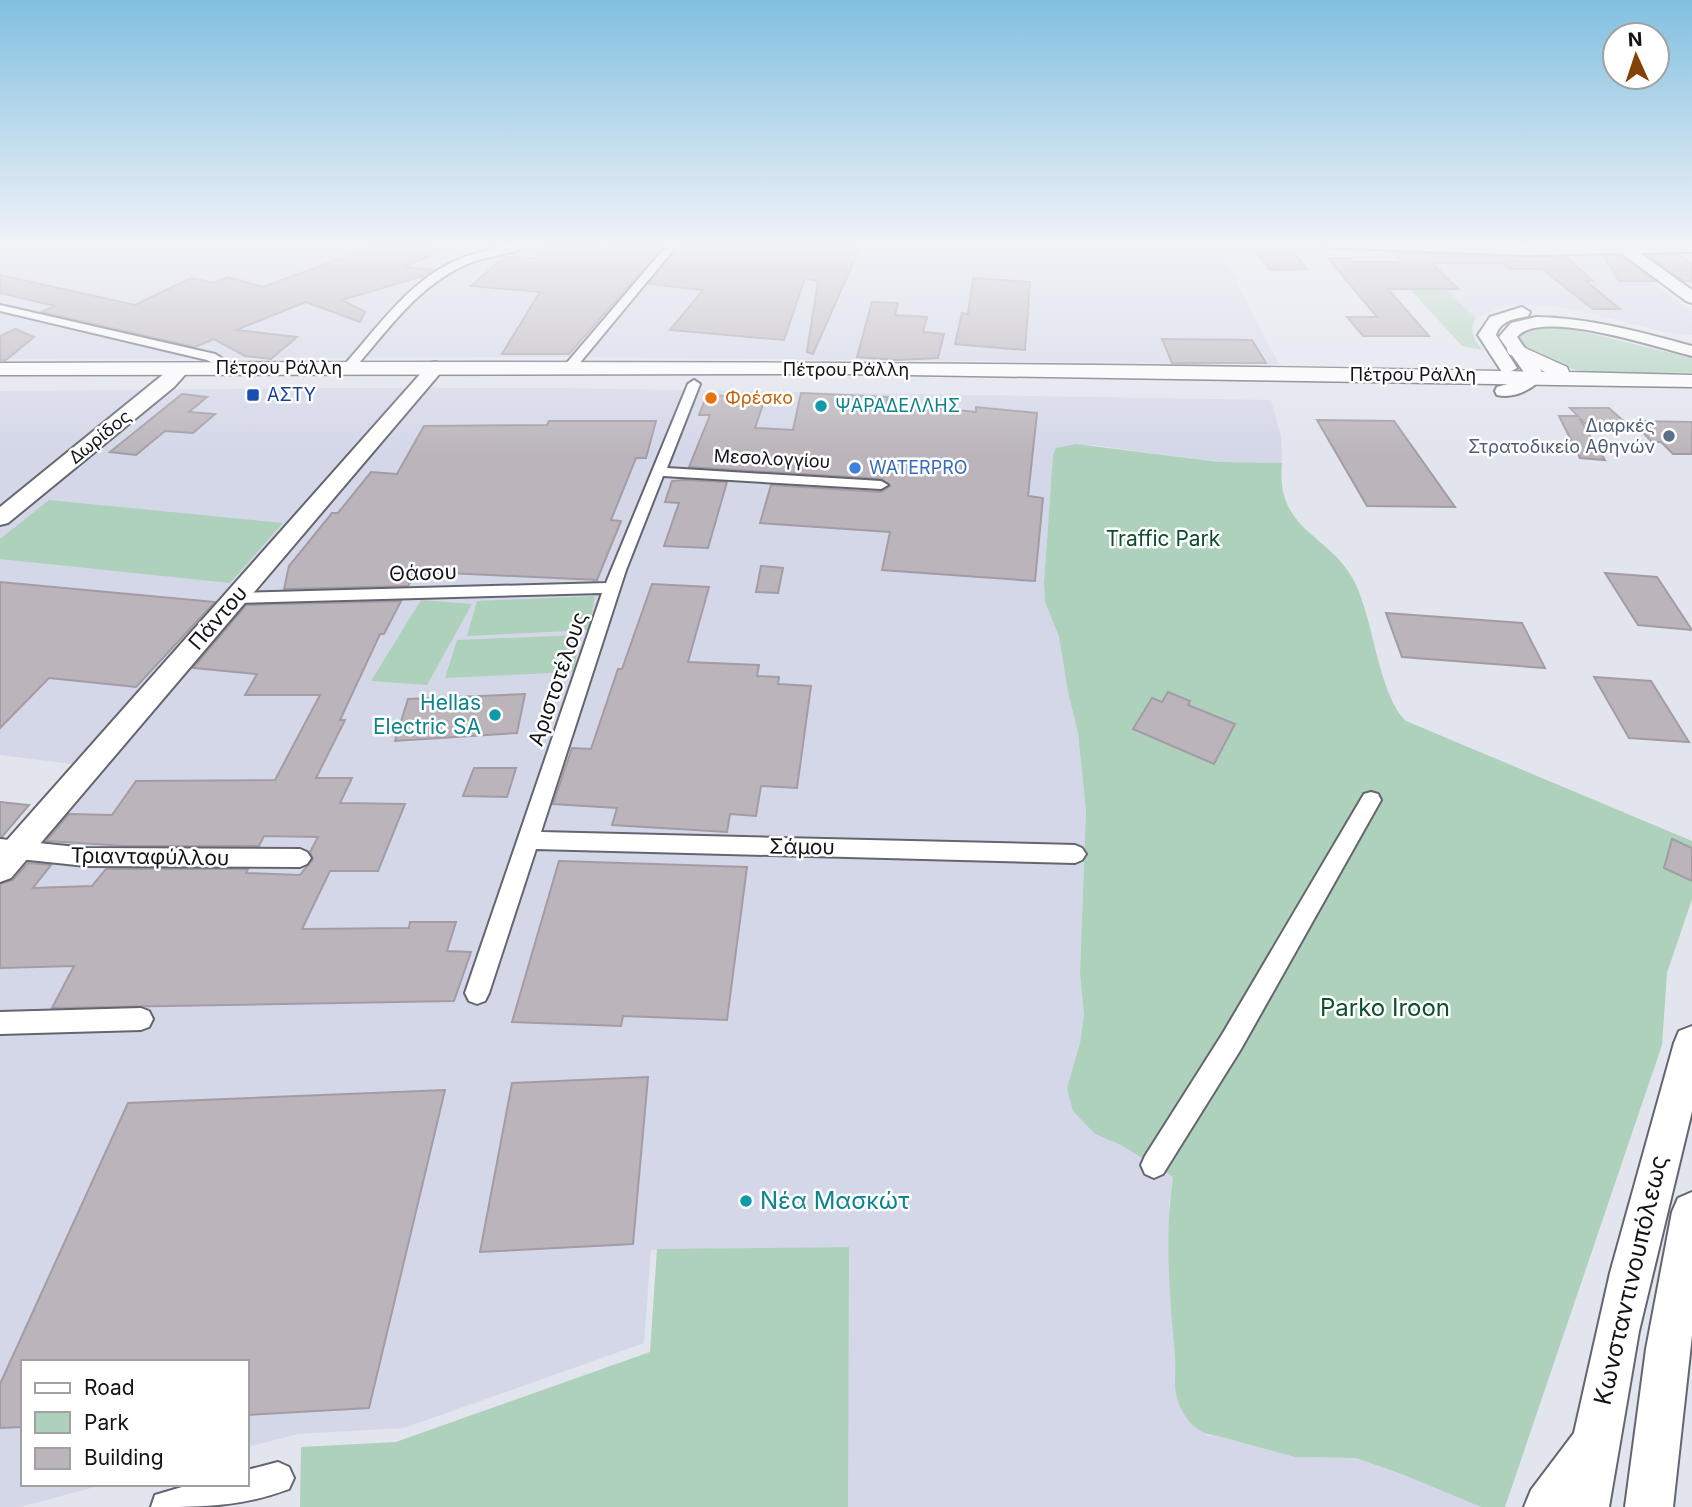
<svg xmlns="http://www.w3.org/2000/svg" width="1692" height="1507" viewBox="0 0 1692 1507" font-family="Inter,sans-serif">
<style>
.built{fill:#d4d7e8}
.green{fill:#add1ba}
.building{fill:#bbb4bb;stroke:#a39ca4;stroke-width:2}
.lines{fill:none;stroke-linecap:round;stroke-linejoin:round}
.street-casing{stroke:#64656e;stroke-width:4}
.secondary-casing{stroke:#64656e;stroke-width:4}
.primary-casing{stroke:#64656e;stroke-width:3}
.street{fill:#fff;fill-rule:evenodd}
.secondary{fill:#fff;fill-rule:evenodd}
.primary{fill:#fff;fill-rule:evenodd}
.transit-dot{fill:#1a4fb4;stroke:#fff;stroke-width:2.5}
.food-dot{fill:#e8710a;stroke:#fff;stroke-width:2.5}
.culture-dot{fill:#0f9aa8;stroke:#fff;stroke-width:2.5}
.service-dot{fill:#5c6f8a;stroke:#fff;stroke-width:2.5}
.shop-dot{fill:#3f7fe0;stroke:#fff;stroke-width:2.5}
.labels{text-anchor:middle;stroke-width:5;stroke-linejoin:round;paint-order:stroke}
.far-street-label{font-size:18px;fill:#131417;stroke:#fff}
.far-transit-label{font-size:18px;fill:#164399;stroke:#fff;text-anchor:start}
.far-food-label{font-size:18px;fill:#c56008;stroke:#fff;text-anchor:start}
.far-culture-label{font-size:18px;fill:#0d838f;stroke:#fff;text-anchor:start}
.far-service-label{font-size:18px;fill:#4e5e75;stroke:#fff;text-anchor:end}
.far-shop-label{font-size:18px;fill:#366cbe;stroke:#fff;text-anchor:start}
.park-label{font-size:21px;fill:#0d4e2f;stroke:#fff}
.street-label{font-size:21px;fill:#131417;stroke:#fff}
.culture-label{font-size:21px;fill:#0d838f;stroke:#fff;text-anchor:end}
.near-park-label{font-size:24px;fill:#0d4e2f;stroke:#fff}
.near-culture-label{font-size:24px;fill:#0d838f;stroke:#fff;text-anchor:start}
.near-street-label{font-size:24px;fill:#131417;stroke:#fff}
</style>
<rect width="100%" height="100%" fill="#e2e4ee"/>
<path class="built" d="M0,243H1240L1243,258H1224L1279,364L567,357L0,359Z
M1378,252L1612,257L1626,263L1692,312V335L1670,333L1581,311L1543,305L1504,306L1476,318L1446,290L1410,289Z
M335,388H561L1271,400L1281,436L1282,463L1219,462L1091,445L1053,455L1044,583L1045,602L1059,637L1068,692L1078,733L1086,811L1080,973L1084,1015L1080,1043L1067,1088L1095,1134L1121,1145L1173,1177L1169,1203V1238L1175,1357L1206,1436H1218L1295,1457L1356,1458L1404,1475L1481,1507H848V1247L651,1250L644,1343L404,1428L298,1434L247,1447V1362H23V1484H106L20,1507H0V881L96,767L0,755V391Z"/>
<path class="green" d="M1410,289L1446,290L1476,318C1468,330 1474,340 1483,350L1462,346Z
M1559,326L1692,358V373C1639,371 1554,384 1517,340L1524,330Z
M1076,444L1219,462L1282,463C1275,531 1329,533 1354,581C1374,619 1378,694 1406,721L1692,841V899L1667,973L1662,1045L1505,1507H1481L1404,1475L1356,1458L1295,1457L1218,1436C1196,1435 1181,1416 1176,1394C1174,1382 1176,1368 1175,1356C1170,1298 1164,1236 1173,1177L1121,1145L1095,1134L1073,1111L1067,1088L1080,1043L1084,1015L1080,973L1086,811L1078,733L1068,692L1059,637L1045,602L1044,583L1053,455L1056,448Z
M49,500L283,523L230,583L0,559V539Z
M595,596L589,630L467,636L477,601Z
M421,600L472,604L427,685L371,681Z
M580,635L574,672L445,678L457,640Z
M849,1247L848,1507H300L301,1447L396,1442L650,1352L657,1249Z"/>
<path class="building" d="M383,243H445L431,249L443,250L403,267L434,270L426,275L342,300L365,312L360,322L306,302L236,330L297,337L271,359L245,356L214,339L195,347L41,312L55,306L0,293V275L135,305L191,278L214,283L228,277L263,287Z
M615,243H666L569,354H502L540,292L471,286L504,257L536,258L551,244L610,249Z
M682,243H862L813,354L807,352L818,281L805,278L784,340L670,330L703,290L649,284Z
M1254,248H1290L1307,269L1270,270Z
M1401,253L1566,257L1593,281H1586L1620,309H1593L1542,269H1510L1503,263H1432L1458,289H1388L1429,336H1363L1347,317H1377L1328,258H1350L1353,262H1402L1394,254Z
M1648,255H1680L1692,264V281H1683Z
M1604,256H1620L1654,281H1619Z
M973,278L1030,282L1025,350L955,344L962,313L968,314Z
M872,302L898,303L895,315L927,317L923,332L944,334L938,358L897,360L857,357Z
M15,329L34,337L6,360H0V336Z
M1162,339L1252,340L1266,363H1172Z
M801,393L888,397L887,403L976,412V407L1037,413L1028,496L1043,498L1035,581L882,570L890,532L760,523L771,485L881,492L890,486L882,479L689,467L710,415H699L707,395L765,398L755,428L793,430Z
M182,394L207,397L189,412L215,414L193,433L165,431L136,455L110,452Z
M1570,408H1609L1629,426H1588L1579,418L1605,460L1580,458L1559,416H1578Z
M1317,420L1394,421L1455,507L1367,506Z
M549,421H656L646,458H636L611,520L621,521L597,580L428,572L425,578L413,577L408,586L284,589L289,566L332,513H338L371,472L397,474L424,426L547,425Z
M1632,421L1692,422V454H1673L1661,442H1652Z
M684,480L727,482L708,548L664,546L679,503L665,502L672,481Z
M761,566L783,568L778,593L756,592Z
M1605,573L1657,577L1692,630L1638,625Z
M0,582L215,602L136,687L49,678L0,728Z
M652,584L709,587L688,662L759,665L757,676L779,677L778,684L811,686L797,788L761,786L756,816L730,814L727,832L612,825L617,808L553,804L572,748L591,749L618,669H622Z
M401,601L384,634H380L340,720H345L316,778H352L340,803L405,804L378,871H330L302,929L409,928L410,922H456L447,951L471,952L454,1001L52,1008L74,966L0,968V884L13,880L28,863L51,865L33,888L92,886L106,869H248L246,873L300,875L313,859L310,852L318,837L264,836L259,846H125L46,841L69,814L112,815L136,781L275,780L320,695H245L257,674L193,668L246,605Z
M1386,613L1522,623L1545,668L1402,657Z
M1594,677L1651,681L1689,742L1629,738Z
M1168,692L1190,701L1188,705L1235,724L1214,764L1133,729L1152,698L1162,702Z
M525,694L517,733L395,741L408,699Z
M474,768H516L507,797L463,796Z
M0,802L29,805L2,837L0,836Z
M1672,839L1692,848V881L1664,868Z
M559,861L747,867L727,1020L623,1016L621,1026L512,1022Z
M648,1077L633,1244L480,1252L512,1083Z
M445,1090L369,1408L247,1415V1362H23V1427L0,1428V1384L128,1103Z"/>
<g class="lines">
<g class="street-casing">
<path id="street" d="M518,243H533C517,254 491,255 472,262C420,282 388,330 353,370H345V364C380,325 413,275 465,257C482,251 501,247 518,243Z
M669,243H679L573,371H565V365Z
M0,305L215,354L237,368L231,372L207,360L0,311Z
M694,380L700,384L667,468L881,481L888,485L881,489L663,476L626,570L541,832L1075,845L1082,848L1086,854L1082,860L1075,863L536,849L489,993L485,1001L477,1004L469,1001L465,993L602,593L235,603L227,598L235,593L606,583L688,384Z
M1371,792L1378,794L1381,800L1241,1049L1163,1174L1154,1178L1145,1174L1141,1165L1145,1156L1223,1033L1364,794Z
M0,839L86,848L300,849L307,852L311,858L307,864L300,867L86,866L0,857Z
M141,1008L149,1011L153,1019L149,1027L141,1030L0,1034V1012Z
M278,1462L289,1467L294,1478L289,1489C241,1507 201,1507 151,1507L155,1495L192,1484H247V1470Z"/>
</g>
<g class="secondary-casing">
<path id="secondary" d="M1316,243L1528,245L1692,244V252L1640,253L1692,290V303L1686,301L1621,253L1528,255L1323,247Z
M1522,307L1530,312L1528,316C1514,319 1501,320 1496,335L1517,368L1508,373L1502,372L1478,335L1490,317Z
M1536,317C1590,318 1641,332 1692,346V356C1658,348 1541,308 1517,337L1544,375C1534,389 1515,399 1497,395L1495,391L1497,387L1515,382L1526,375L1499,337L1511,323Z
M436,362L445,367L442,371L11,878L0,882V848L430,363Z
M182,363L191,368L174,387L8,523L0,525V507L176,364Z
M1692,1026V1111L1639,1331L1609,1507H1524L1531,1490L1574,1433L1610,1273L1674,1043L1679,1031Z
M1692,1192V1335L1673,1507H1625L1646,1349L1672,1212L1678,1198Z"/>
</g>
<g class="primary-casing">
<path id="primary" d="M1516,344L1567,367L1569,372L1692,375V387L846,374L0,375V363C515,361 1030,361 1545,372L1509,354L1507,350L1509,346Z"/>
</g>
<use href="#street" class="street"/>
<use href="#secondary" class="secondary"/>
<use href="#primary" class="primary"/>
</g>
<linearGradient id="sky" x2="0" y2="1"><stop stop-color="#81c0e0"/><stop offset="0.54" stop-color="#f2f3f7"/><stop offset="1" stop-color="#f2f3f7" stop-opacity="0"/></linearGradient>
<rect width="1692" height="454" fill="url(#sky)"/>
<rect class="transit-dot" x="246" y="388" width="14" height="14" rx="3.5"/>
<circle class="food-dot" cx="711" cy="398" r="7"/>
<g class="culture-dot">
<circle cx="821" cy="406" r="7"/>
<circle cx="495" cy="715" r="7"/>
<circle cx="746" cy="1201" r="7"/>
</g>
<circle class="service-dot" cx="1669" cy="436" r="7"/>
<circle class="shop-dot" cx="855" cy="468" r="7"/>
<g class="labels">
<g class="far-street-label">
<text x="279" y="374">Πέτρου Ράλλη</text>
<text x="846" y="376">Πέτρου Ράλλη</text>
<text x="1413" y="381">Πέτρου Ράλλη</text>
<text transform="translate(100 437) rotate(-39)" y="6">Δωρίδος</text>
<text transform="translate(772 459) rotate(3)" y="6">Μεσολογγίου</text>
</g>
<g class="far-transit-label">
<text x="267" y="401">ΑΣΤΥ</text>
</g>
<g class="far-food-label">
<text x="725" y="404">Φρέσκο</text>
</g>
<g class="far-culture-label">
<text x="835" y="412">ΨΑΡΑΔΕΛΛΗΣ</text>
</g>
<g class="far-service-label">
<text x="1655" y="432">Διαρκές<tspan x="1655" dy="21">Στρατοδικείο Αθηνών</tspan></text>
</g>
<g class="far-shop-label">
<text x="869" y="474">WATERPRO</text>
</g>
<g class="park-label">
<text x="1163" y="546">Traffic Park</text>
</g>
<g class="street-label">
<text transform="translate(423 573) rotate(-2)" y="7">Θάσου</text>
<text transform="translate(218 618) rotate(-49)" y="7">Πάντου</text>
<text transform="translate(558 679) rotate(-71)" y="7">Αριστοτέλους</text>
<text transform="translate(802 847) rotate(1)" y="7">Σάμου</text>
<text transform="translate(150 857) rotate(1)" y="7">Τριανταφύλλου</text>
</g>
<g class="culture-label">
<text x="481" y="710">Hellas<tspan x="481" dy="24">Electric SA</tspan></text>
</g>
<g class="near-park-label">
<text x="1385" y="1016">Parko Iroon</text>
</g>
<g class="near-culture-label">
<text x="760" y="1209">Νέα Μασκώτ</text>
</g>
<g class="near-street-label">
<text transform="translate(1631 1280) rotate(-77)" y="8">Κωνσταντινουπόλεως</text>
</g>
</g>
<rect x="21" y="1360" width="228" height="126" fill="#ffffff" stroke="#a1a1a2" stroke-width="2"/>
<rect x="35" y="1383" width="35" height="10" fill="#ffffff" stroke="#a1a1a2" stroke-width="2"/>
<text x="84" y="1395" font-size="21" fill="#131417">Road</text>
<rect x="35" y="1412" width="35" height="21" fill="#add1ba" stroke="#a1a1a2" stroke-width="2"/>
<text x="84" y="1430" font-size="21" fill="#131417">Park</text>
<rect x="35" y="1448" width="35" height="21" fill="#bbb4bb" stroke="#a1a1a2" stroke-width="2"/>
<text x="84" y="1465" font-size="21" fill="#131417">Building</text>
<g transform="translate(1636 56) rotate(357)"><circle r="33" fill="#ffffff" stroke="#a1a1a2" stroke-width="2"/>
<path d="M0-5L12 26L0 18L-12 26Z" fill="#814205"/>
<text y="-10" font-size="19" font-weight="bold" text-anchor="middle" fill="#131417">N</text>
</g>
</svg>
